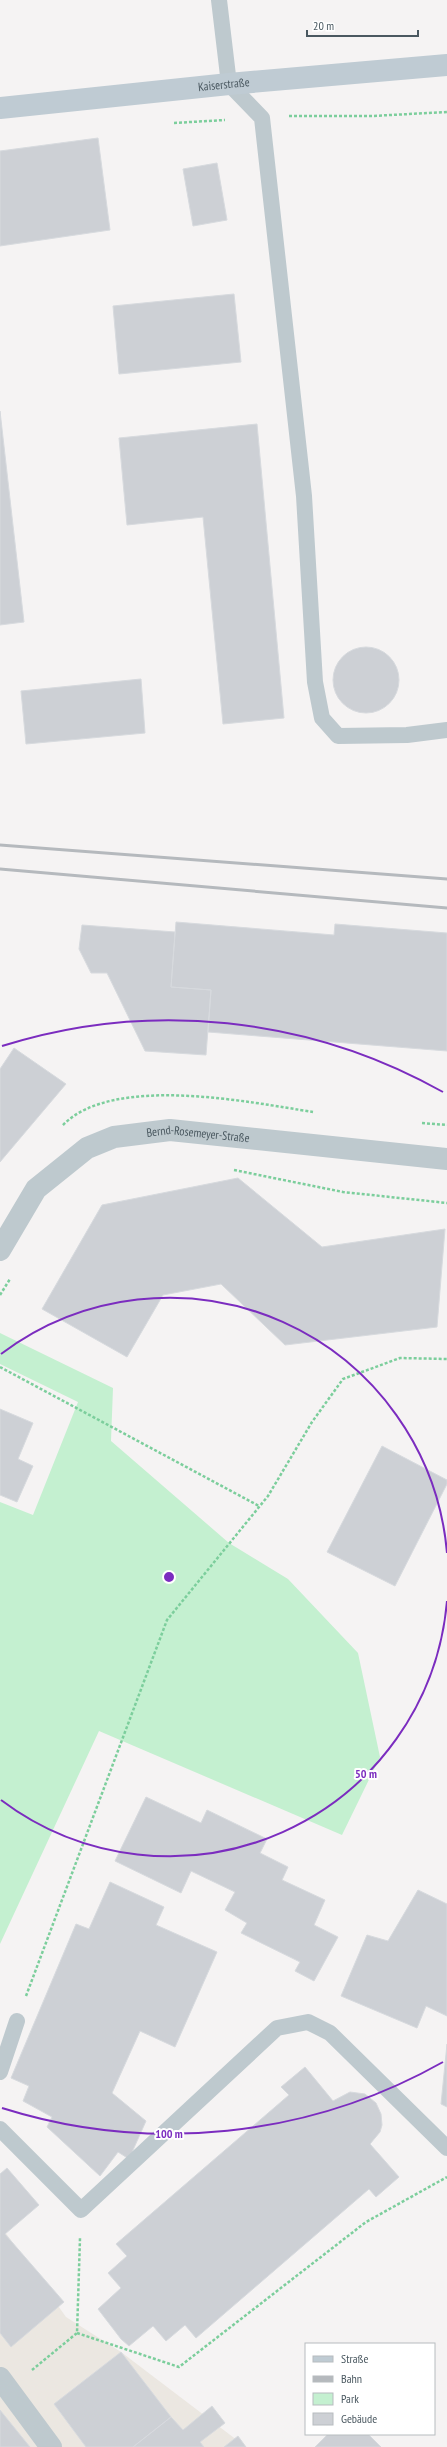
<svg xmlns="http://www.w3.org/2000/svg" width="447" height="2447" viewBox="0 0 447 2447" font-family="'PT Sans Narrow',sans-serif">
<style>
.commercial{fill:#ebe7e1}
.green{fill:#c4f0d0}
.building{fill:#cdd0d5;stroke:#d7dade}
.lines{fill:none;stroke-linecap:round;stroke-linejoin:round}
.path{stroke:#7cce9c;stroke-width:2.5;stroke-dasharray:3 2;stroke-linecap:butt}
.service{stroke:#bec9ce;stroke-width:16}
.pedestrian{stroke:#bec9ce;stroke-width:22}
.tertiary{stroke:#bec9ce;stroke-width:22}
.secondary{stroke:#bfcbd3;stroke-width:22}
.rail{stroke:#b5b9bd;stroke-width:3}
.ring{fill:none;stroke:#7b2cbf;stroke-width:2}
.labels{text-anchor:middle;stroke-width:4;stroke-linejoin:round;paint-order:stroke}
.street-label{font-size:12px;fill:#4a5860;stroke:#fff}
.centre{fill:#7b2cbf;stroke:#fff;stroke-width:2}
.ring-label{font-size:12px;text-anchor:middle;font-weight:bold;fill:#7b2cbf;stroke:#fff;stroke-width:4;stroke-linejoin:round;paint-order:stroke}
</style>
<rect width="100%" height="100%" fill="#f5f3f3"/>
<path class="commercial" d="M0,2225L66,2317L121,2352L246,2447H0Z"/>
<path class="green" d="M0,1333L113,1388L111,1441L229,1543L288,1579L358,1653L380,1757L342,1835L99,1731L0,1944V1502L33,1515L78,1402L0,1364Z"/>
<path class="building" d="M98,138L110,230L0,246V151Z
M217,163L227,220L193,226L183,169Z
M234,294L241,362L119,374L113,306Z
M0,411L24,622L0,625Z
M257,424L284,718L223,724L203,517L127,525L119,438Z
M333 680a33 33 0 1 1 66 0a33 33 0 1 1-66 0Z
M141,679L145,733L26,744L21,691Z
M176,922L334,935L335,924L447,933V1051L208,1032L211,990L171,987Z
M82,925L175,932L171,987L211,990L206,1055L145,1051L107,973H91L79,949Z
M14,1048L66,1084L0,1162V1069Z
M238,1178L322,1247L445,1229L437,1327L285,1345L221,1284L163,1295L127,1357L42,1309L102,1205Z
M0,1409L33,1423L18,1459L33,1466L17,1502L0,1495Z
M382,1446L447,1480V1484L395,1586L327,1552Z
M146,1797L201,1823L207,1810L267,1839L260,1853L288,1867L282,1880L325,1900L314,1925L338,1937L314,1981L295,1971L300,1962L241,1933L247,1923L225,1910L235,1892L191,1871L181,1893L115,1861Z
M110,1882L164,1907L156,1925L217,1952L175,2047L140,2031L112,2093L146,2121L129,2159L118,2152L100,2176L47,2127L52,2117L23,2101L29,2086L11,2078L76,1924L89,1929Z
M418,1890L447,1904V2016L426,2006L417,2028L341,1996L367,1935L388,1941Z
M447,2044V2107L441,2104Z
M305,2067L333,2101L350,2092L365,2094L376,2103L381,2114L382,2125L380,2132L370,2144L399,2177L376,2197L369,2189L196,2338L185,2325L166,2341L153,2326L129,2346L121,2339L98,2309L121,2288L108,2273L127,2256L116,2244L289,2095L281,2087Z
M7,2168L39,2205L5,2234L64,2302L11,2347L0,2333V2174Z
M121,2352L171,2417L133,2447H86L54,2404Z
M212,2406L225,2423L200,2442L204,2447H133L171,2417L183,2430Z
M0,2410L30,2447H0Z
M328,2434H368L381,2447H315Z
M238,2436L246,2447H224Z"/>
<g class="lines">
<path class="path" d="M289,116H372L447,112
M174,123L225,120
M422,1123L447,1125
M63,1125C113,1074 249,1102 313,1112
M234,1170L343,1192L447,1203
M0,1295L10,1279
M0,1367L259,1506
M26,1996L167,1620L268,1496L312,1422L343,1379L400,1358L447,1359
M77,2333L179,2367L366,2222L447,2177
M32,2370L77,2333L80,2238"/>
<path class="service" d="M219,0L229,84L262,118L304,496L315,682L322,718L338,736L407,735L447,730
M0,2072L17,2021
M0,2129L81,2210L277,2028L308,2022L330,2033L447,2148"/>
<path class="pedestrian" d="M0,2378L51,2447"/>
<path class="tertiary" id="s1" d="M0,1250L36,1189L87,1148L114,1137L170,1130L447,1159"/>
<path class="secondary" id="s2" d="M0,108L229,84L447,65"/>
<path class="rail" d="M0,845L447,879
M0,869L447,908"/>
</g>
<g class="ring">
<path d="M447 1601A279 279 0 0 1 1 1800M1 1354A279 279 0 0 1 447 1553"/>
<path d="M443 2062A557 557 0 0 1 2 2108M2 1046A557 557 0 0 1 443 1092"/>
</g>
<g class="labels">
<g class="street-label">
<text dy="4" stroke="none"><textPath href="#s2" startOffset="225">Kaiserstraße</textPath></text>
<text dy="4" stroke="none"><textPath href="#s1" startOffset="250">Bernd-Rosemeyer-Straße</textPath></text>
</g>
</g>
<circle cx="169" cy="1577" r="6" class="centre"/>
<g class="ring-label">
<text x="366" y="1778">50 m</text>
<text x="169" y="2138">100 m</text>
</g>
<rect x="305" y="2343" width="130" height="92" fill="#ffffff" stroke="#b7bcbf"/>
<rect x="313" y="2356" width="20" height="6" fill="#bfcbd3" stroke="#b7bcbf"/>
<text x="341" y="2363" font-size="12" fill="#4a5860">Straße</text>
<rect x="313" y="2376" width="20" height="6" fill="#b5b9bd" stroke="#b7bcbf"/>
<text x="341" y="2383" font-size="12" fill="#4a5860">Bahn</text>
<rect x="313" y="2393" width="20" height="12" fill="#c4f0d0" stroke="#b7bcbf"/>
<text x="341" y="2403" font-size="12" fill="#4a5860">Park</text>
<rect x="313" y="2413" width="20" height="12" fill="#cdd0d5" stroke="#b7bcbf"/>
<text x="341" y="2423" font-size="12" fill="#4a5860">Gebäude</text>
<path d="M307 30v6h111v-6" fill="none" stroke="#4a5860" stroke-width="2"/>
<text x="313" y="30" font-size="12" fill="#4a5860" stroke="#ffffff" stroke-width="3" paint-order="stroke">20 m</text>
</svg>
